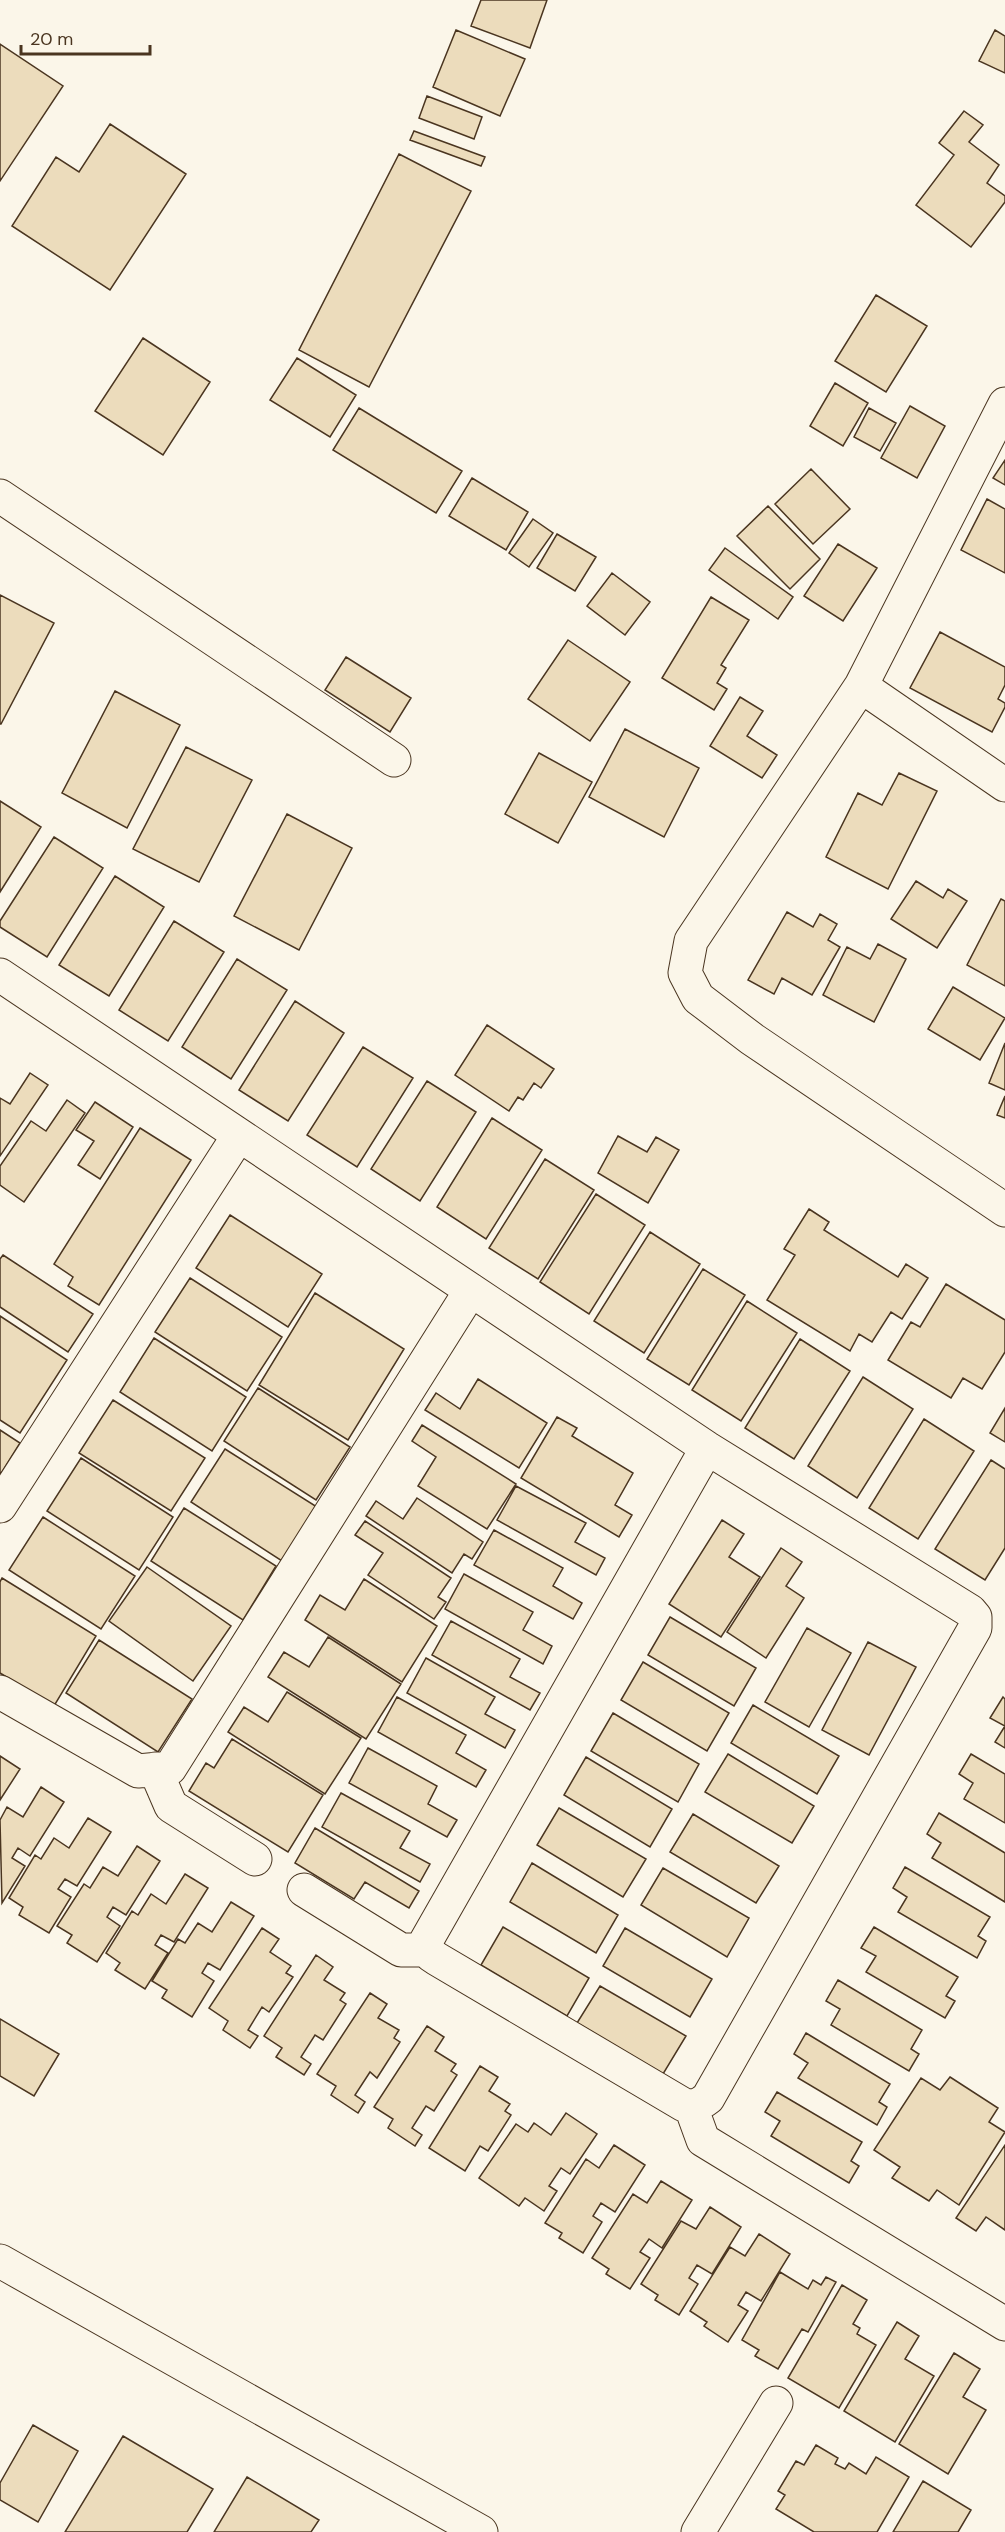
<svg xmlns="http://www.w3.org/2000/svg" width="1005" height="2532" viewBox="0 0 1005 2532" font-family="'DM Sans',sans-serif">
<style>
.building{fill:#ecdcbc;stroke:#4a3520;stroke-width:1.5}
.lines{fill:none;stroke-linecap:round;stroke-linejoin:round}
.minor-casing{stroke:#4a3520;stroke-width:35}
.minor{stroke:#fbf6e9;stroke-width:33}
</style>
<rect width="100%" height="100%" fill="#fbf6e9"/>
<path class="building" d="M481,0H547L530,48L471,26Z
M456,30L525,59L500,116L433,87Z
M995,30L1005,36V73L979,61Z
M0,44L63,86L0,181Z
M427,96L482,117L474,139L419,118Z
M964,111L983,125L969,142L999,165L987,183L1005,196V202L971,247L916,205L954,155L939,143Z
M110,124L186,174L110,290L12,226L56,157L79,172Z
M414,131L485,157L481,166L410,140Z
M399,154L471,191L369,387L299,350Z
M876,295L927,326L886,392L835,361Z
M143,338L210,382L163,455L95,411Z
M297,358L356,395L330,437L270,400Z
M835,383L868,403L843,446L810,426Z
M910,406L945,426L917,478L881,458Z
M359,408L462,471L436,513L333,450Z
M869,408L896,423L880,451L854,437Z
M1005,460V485L993,478Z
M811,469L850,509L813,544L775,504Z
M472,478L528,512L506,550L449,516Z
M987,499L1005,509V573L961,550Z
M768,506L820,559L790,589L737,536Z
M533,519L553,533L529,567L509,553Z
M557,534L596,557L575,591L537,568Z
M838,544L877,568L843,621L804,596Z
M725,548L793,597L778,619L709,570Z
M612,573L650,602L625,635L587,606Z
M0,595L54,623L1,724H0Z
M711,597L749,620L721,665L726,668L717,683L727,689L714,710L662,678Z
M940,632L1005,667V685L998,699L1005,703V707L992,732L910,688Z
M568,640L630,682L590,741L528,699Z
M346,657L411,698L390,732L325,690Z
M115,691L180,725L127,828L62,793Z
M740,697L763,711L747,736L777,755L762,778L710,746Z
M625,729L699,768L664,837L589,797Z
M186,747L252,780L199,882L133,849Z
M539,753L592,782L558,843L505,814Z
M899,773L937,791L888,889L826,857L858,793L882,805Z
M0,801L41,827L0,892Z
M287,814L352,848L299,950L234,916Z
M54,837L103,868L47,957L0,927V921Z
M115,876L164,907L109,996L59,965Z
M916,881L943,898L948,889L967,901L937,948L891,919Z
M1001,899L1005,901V986L967,965Z
M787,912L813,927L820,914L837,924L828,940L840,947L812,995L782,978L774,994L748,980Z
M174,921L224,952L168,1041L119,1010Z
M878,944L906,959L874,1022L823,995L847,947L870,959Z
M237,959L287,990L231,1079L182,1047Z
M953,987L1005,1018L980,1060L928,1029Z
M295,1001L344,1033L288,1121L239,1090Z
M487,1025L554,1069L541,1088L534,1083L523,1100L518,1097L509,1111L455,1075Z
M1005,1043V1090L989,1083Z
M363,1047L413,1078L357,1167L307,1135Z
M30,1073L48,1085L0,1156V1098L10,1104Z
M427,1081L476,1112L420,1201L371,1169Z
M1005,1096V1118L997,1115Z
M67,1100L85,1113L24,1202L0,1185V1166L31,1121L46,1131Z
M95,1102L133,1127L100,1179L78,1165L94,1141L76,1130Z
M492,1118L542,1150L486,1239L437,1207Z
M140,1128L191,1160L99,1305L68,1286L73,1277L54,1264Z
M618,1136L647,1152L656,1137L679,1150L648,1203L598,1173Z
M545,1159L594,1190L538,1279L489,1248Z
M596,1194L645,1225L589,1314L540,1282Z
M809,1209L829,1222L824,1230L898,1277L906,1264L928,1278L902,1319L891,1312L872,1342L859,1334L850,1351L767,1300L795,1255L784,1249Z
M230,1215L322,1274L288,1327L196,1268Z
M650,1232L700,1264L644,1353L594,1321Z
M3,1255L93,1314L68,1352L0,1307V1259Z
M703,1269L745,1295L689,1385L647,1359Z
M190,1278L282,1337L247,1391L155,1332Z
M946,1284L1005,1320V1352L982,1389L963,1378L951,1398L888,1360L911,1322L920,1327Z
M315,1293L404,1349L348,1440L259,1385Z
M747,1301L797,1333L741,1421L692,1390Z
M0,1316L67,1360L20,1433L0,1420Z
M154,1338L246,1397L212,1451L120,1392Z
M800,1339L850,1371L794,1459L745,1428Z
M863,1377L913,1409L857,1498L808,1466Z
M478,1379L547,1423L519,1468L425,1410L436,1393L460,1409Z
M258,1388L350,1447L316,1500L224,1441Z
M113,1400L205,1458L171,1511L79,1453Z
M1005,1408V1442L990,1433Z
M557,1417L577,1428L572,1436L633,1473L615,1505L632,1515L619,1537L521,1478Z
M924,1419L974,1451L918,1539L869,1508Z
M422,1425L516,1484L487,1529L418,1486L436,1457L412,1441Z
M0,1430L20,1443L0,1475Z
M225,1449L317,1507L282,1561L191,1502Z
M81,1458L173,1517L139,1570L47,1511Z
M991,1460L1005,1469V1548L985,1580L935,1549Z
M516,1486L586,1523L575,1542L605,1558L596,1575L497,1520Z
M417,1498L483,1542L472,1559L464,1554L452,1573L366,1516L376,1501L403,1519Z
M184,1508L276,1566L243,1620L151,1561Z
M43,1517L135,1576L101,1629L9,1570Z
M722,1520L744,1534L729,1557L760,1577L721,1637L669,1604Z
M365,1521L451,1578L438,1597L446,1602L434,1619L368,1575L383,1553L355,1535Z
M494,1530L563,1568L553,1586L582,1603L573,1619L474,1565Z
M781,1548L802,1562L786,1586L804,1598L766,1658L727,1632Z
M147,1567L231,1626L193,1681L109,1621Z
M464,1574L533,1612L523,1630L552,1646L543,1664L445,1609Z
M2,1578L96,1636L54,1706L0,1673V1582Z
M364,1579L437,1626L402,1682L305,1620L320,1595L345,1610Z
M670,1617L756,1668L734,1706L648,1655Z
M451,1621L520,1659L510,1677L540,1693L530,1710L432,1655Z
M807,1628L851,1653L809,1727L765,1702Z
M328,1637L401,1684L366,1739L268,1677L284,1652L309,1667Z
M99,1640L192,1699L158,1752L66,1693Z
M868,1642L916,1667L869,1755L822,1730Z
M426,1658L495,1697L485,1714L515,1730L505,1748L407,1693Z
M643,1662L729,1713L707,1751L621,1700Z
M287,1692L361,1738L325,1794L228,1732L244,1707L268,1722Z
M397,1697L466,1735L456,1753L486,1770L476,1787L378,1732Z
M1003,1697L1005,1699V1748L995,1742L1005,1726L990,1718Z
M753,1705L839,1756L817,1794L731,1743Z
M613,1713L699,1764L678,1802L591,1751Z
M232,1739L323,1795L288,1852L189,1791L206,1763L214,1768Z
M368,1748L437,1786L428,1804L457,1820L447,1837L349,1783Z
M728,1754L814,1806L792,1843L705,1792Z
M971,1754L1005,1774V1823L964,1799L973,1783L959,1774Z
M0,1756L20,1769L0,1800Z
M586,1757L672,1809L650,1847L564,1795Z
M41,1787L64,1802L30,1856L18,1848L12,1858L25,1866L2,1903L0,1820L7,1807L23,1817Z
M341,1793L410,1831L400,1848L430,1864L420,1882L322,1827Z
M559,1808L646,1859L623,1897L537,1845Z
M939,1813L1005,1853V1902L932,1858L941,1843L927,1834Z
M693,1814L779,1866L756,1903L670,1852Z
M88,1818L111,1832L77,1886L65,1879L58,1889L71,1897L49,1933L19,1915L23,1907L9,1898L35,1855L41,1859L54,1838L69,1848Z
M315,1828L419,1891L409,1908L365,1882L354,1899L295,1863Z
M137,1846L160,1861L126,1915L113,1907L107,1917L120,1926L97,1962L67,1943L72,1935L57,1926L84,1884L90,1888L103,1867L118,1876Z
M532,1863L618,1915L596,1953L510,1902Z
M905,1867L990,1917L978,1936L986,1941L977,1958L898,1912L907,1897L893,1888Z
M663,1868L749,1918L727,1957L641,1905Z
M185,1874L208,1888L174,1942L161,1935L155,1945L168,1953L145,1989L115,1970L120,1963L106,1953L132,1911L138,1915L151,1894L166,1904Z
M231,1902L254,1916L220,1970L208,1963L202,1973L214,1981L192,2017L162,1998L167,1990L152,1981L178,1939L185,1943L198,1923L212,1932Z
M503,1927L589,1978L567,2016L481,1965Z
M874,1927L958,1977L946,1996L955,2001L945,2018L866,1972L876,1956L861,1948Z
M262,1928L279,1939L270,1952L291,1966L286,1973L293,1977L269,2012L262,2007L248,2030L258,2036L250,2048L223,2030L228,2021L209,2008Z
M625,1928L712,1979L690,2017L603,1966Z
M316,1955L333,1967L324,1980L345,1993L340,2000L346,2004L323,2040L315,2035L301,2057L311,2064L304,2075L276,2057L282,2048L264,2036Z
M838,1980L922,2030L911,2049L919,2054L909,2071L831,2025L840,2009L826,2001Z
M600,1986L686,2036L663,2074L577,2023Z
M370,1993L387,2004L378,2018L399,2030L394,2038L400,2042L377,2078L370,2072L355,2095L365,2102L358,2113L331,2095L336,2086L317,2074Z
M0,2019L59,2054L34,2096L0,2076Z
M427,2026L444,2037L435,2051L456,2064L451,2071L457,2075L434,2111L426,2106L412,2128L422,2135L415,2146L388,2128L393,2119L374,2107Z
M806,2033L890,2084L879,2102L887,2107L877,2125L798,2078L808,2063L794,2054Z
M480,2066L498,2077L489,2091L510,2104L505,2111L511,2115L488,2151L480,2146L465,2171L429,2148Z
M950,2077L998,2108L989,2122L1005,2132L959,2205L937,2190L929,2201L892,2178L900,2167L874,2150L921,2078L940,2090Z
M777,2092L862,2142L851,2161L859,2166L849,2183L771,2136L780,2121L765,2112Z
M566,2113L597,2134L570,2174L561,2168L549,2186L557,2191L544,2211L525,2198L519,2206L479,2178L516,2124L528,2132L534,2123L551,2135Z
M614,2145L645,2165L615,2212L601,2203L593,2216L602,2222L583,2253L559,2238L562,2233L545,2223L586,2159L599,2168Z
M1005,2145V2230L986,2217L976,2231L956,2218Z
M661,2181L692,2200L662,2248L649,2239L640,2252L650,2258L630,2289L606,2274L609,2269L592,2258L633,2194L647,2203Z
M710,2207L741,2227L712,2274L697,2265L689,2278L698,2284L679,2315L655,2300L658,2295L641,2284L681,2221L696,2229Z
M759,2234L790,2254L761,2301L746,2292L738,2305L748,2311L728,2342L704,2326L707,2322L690,2311L730,2247L745,2256Z
M780,2272L808,2289L813,2280L821,2285L826,2277L836,2282L808,2332L802,2329L778,2369L755,2356L759,2350L742,2340Z
M842,2285L867,2300L853,2324L860,2328L857,2334L876,2345L839,2408L788,2378Z
M897,2322L919,2336L905,2359L934,2376L895,2442L844,2411Z
M954,2353L980,2369L963,2397L986,2410L948,2474L899,2444Z
M33,2425L78,2451L38,2522L0,2500V2483Z
M123,2436L213,2489L187,2532H65Z
M816,2445L838,2458L835,2464L845,2469L849,2463L866,2474L876,2457L909,2477L877,2532H814L776,2509L785,2495L778,2491L796,2461L804,2465Z
M247,2477L319,2520L311,2532H214Z
M923,2481L971,2510L958,2532H893Z"/>
<g class="lines">
<g class="minor-casing">
<path id="minor" d="M1005,404L861,686L691,941L685,973L698,998L752,1039L1005,1210
M0,496L394,760
M861,686L1005,785
M0,975L707,1448L970,1611L975,1617V1628L708,2098C699,2105 695,2107 684,2105L437,1959L431,1955L425,1943L707,1448
M0,1506L239,1135
M0,1692L138,1771L170,1768L471,1290
M155,1769L171,1806L255,1859
M304,1890L401,1950H427
M691,2107L703,2140L1005,2324
M0,2261L481,2532
M698,2532L776,2403"/>
</g>
<use href="#minor" class="minor"/>
</g>
<path d="M21 45v9h129v-9" fill="none" stroke="#4a3520" stroke-width="3"/>
<text x="30" y="45" font-size="18" fill="#4a3520" stroke="#fbf6e9" stroke-width="4.5" paint-order="stroke">20 m</text>
</svg>
